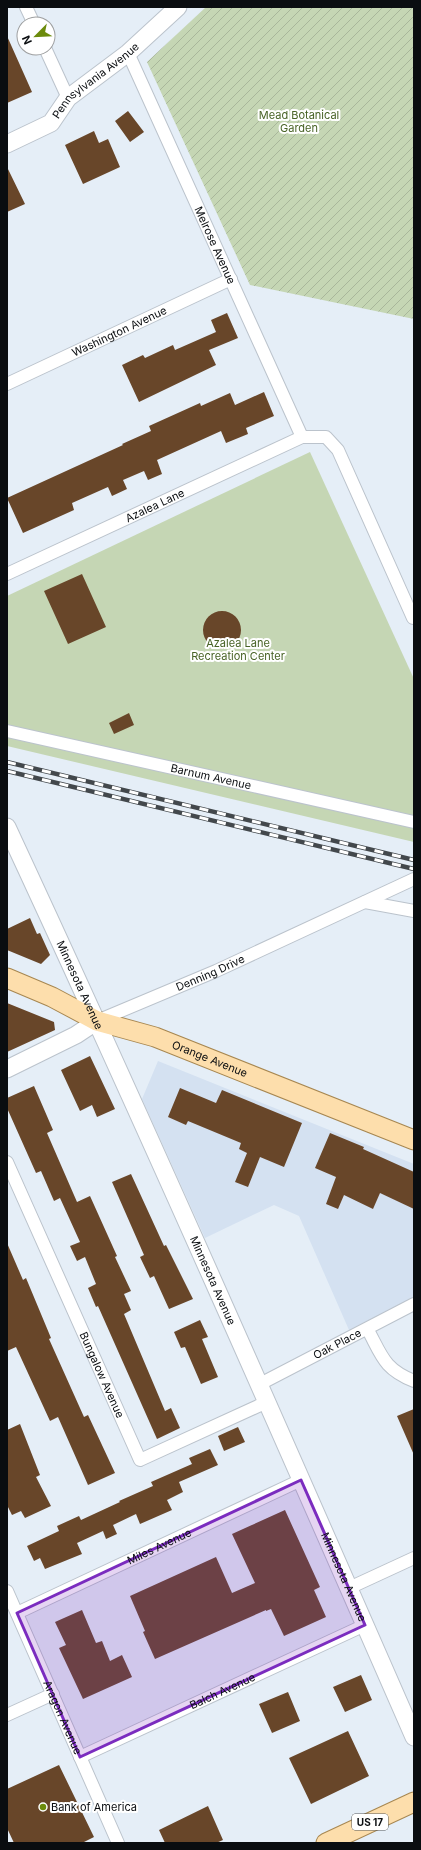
<svg xmlns="http://www.w3.org/2000/svg" width="421" height="1850" viewBox="0 0 421 1850" font-family="Inter,sans-serif">
<style>
.built{fill:#d4e1f1}
.park{fill:#c5d6b4}
.garden{fill:url(#garden-furrows)}
.building{fill:#684629}
.lines{fill:none;stroke-linecap:round;stroke-linejoin:round}
.street-casing{stroke:#bbc3cc;stroke-width:14}
.secondary-casing{stroke:#bbc3cc;stroke-width:19}
.primary-casing{stroke:#a78751;stroke-width:21}
.street{stroke:#fff;stroke-width:12}
.secondary{stroke:#fff;stroke-width:17}
.primary{stroke:#fddeac;stroke-width:19}
.rail-casing{stroke:#43484c;stroke-width:4.5}
.rail{stroke:#fff;stroke-width:3;stroke-dasharray:9;stroke-linecap:butt}
.marked{fill:#7b2cbf;fill-opacity:0.2;stroke:#7b2cbf;stroke-width:3;stroke-linejoin:round}
.poi-dot{fill:#6c8b0c;stroke:#fff;stroke-width:1.5}
.labels{text-anchor:middle;stroke-width:4;stroke-linejoin:round;paint-order:stroke}
.shield{fill:#fff;stroke:#545658;stroke-width:1}
.shield-label{font-size:10px;font-weight:bold;fill:#0a0d10}
.street-label{font-size:11px;fill:#0a0d10;stroke:#fff}
.park-label{font-size:11px;fill:#476225;stroke:#fff}
.poi-label{font-size:11px;fill:#0a0d10;stroke:#fff;text-anchor:start}
</style>
<defs>
<pattern id="garden-furrows" width="10" height="10" patternUnits="userSpaceOnUse"><rect width="10" height="10" fill="#c5d6b4"/><path d="M-1 1l2-2M0 10L10 0M9 11l2-2" fill="none" stroke="#a8b69a"/></pattern>
</defs>
<rect width="100%" height="100%" fill="#e5eef7"/>
<path class="built" d="M158,1061L414,1164V1297L349,1330L299,1216L274,1205L205,1238L142,1099Z"/>
<path class="park" d="M310,452L414,679V842L7,746V596Z"/>
<path class="garden" d="M206,7H414V319L250,285L147,62Z"/>
<path class="building" d="M7,36L32,92L7,103Z
M128,111L144,132L130,142L115,121Z
M94,131L99,143L108,139L120,167L83,184L65,145Z
M7,167L25,204L7,212Z
M227,313L238,338L209,350L216,365L139,402L122,365L143,355L145,358L173,345L175,350L216,332L211,320Z
M264,392L274,416L246,428L248,434L226,443L221,431L157,460L162,474L148,480L144,471L123,480L127,489L112,496L108,487L72,503L74,510L23,533L7,498L123,445L122,444L151,431L149,426L200,403L201,406L230,393L235,405Z
M82,574L106,627L68,644L44,591Z
M203 630a19 19 0 1 1 38 0a19 19 0 1 1-38 0Z
M129,713L134,725L114,734L109,723Z
M30,918L37,934L40,933L50,955L41,964L7,950V929Z
M7,1003L54,1022L55,1030L7,1052Z
M90,1056L115,1109L97,1117L92,1105L80,1111L61,1070Z
M34,1086L53,1130L47,1133L77,1202L90,1196L117,1256L115,1257L131,1291L124,1294L131,1310L124,1314L165,1411L171,1408L180,1428L157,1439L98,1306L96,1307L88,1288L96,1284L85,1257L77,1261L70,1246L80,1242L60,1198L54,1201L41,1171L36,1173L7,1108V1098Z
M180,1088L216,1103L222,1090L302,1123L284,1167L260,1157L248,1187L235,1182L247,1153L239,1149L241,1143L188,1121L186,1125L168,1117Z
M330,1133L364,1147L363,1149L414,1172V1209L380,1193L373,1209L344,1195L338,1209L326,1204L336,1177L315,1168Z
M131,1174L164,1246L166,1245L193,1299L169,1309L154,1276L150,1278L140,1257L144,1255L112,1182Z
M7,1243L23,1280L26,1278L51,1338L49,1339L84,1417L88,1415L115,1473L88,1485L58,1417L50,1421L16,1347L7,1351Z
M200,1320L208,1337L202,1339L218,1377L201,1384L185,1347L181,1348L174,1332Z
M414,1409V1455L397,1416Z
M20,1424L40,1475L36,1477L51,1506L25,1518L21,1511L12,1515L7,1505V1430Z
M238,1427L245,1442L224,1451L218,1436Z
M210,1449L218,1465L179,1482L183,1492L167,1500L172,1510L140,1524L136,1514L113,1525L117,1534L106,1539L103,1531L77,1543L82,1554L45,1569L40,1558L34,1561L27,1546L59,1531L57,1526L79,1516L81,1520L120,1502L119,1501L153,1486L151,1482L192,1464L189,1458Z
M285,1510L320,1587L314,1590L326,1617L284,1636L271,1609L266,1611V1610L155,1659L143,1632L145,1631L130,1596L216,1557L232,1593L255,1583L232,1534Z
M82,1610L96,1643L102,1641L110,1661L122,1655L132,1677L83,1699L59,1648L66,1645L55,1622Z
M361,1675L372,1700L345,1712L333,1687Z
M288,1692L300,1721L272,1733L259,1704Z
M348,1731L369,1776L311,1804L289,1758Z
M59,1765L94,1837L82,1843H14L7,1828V1789Z
M208,1806L223,1840L216,1843H165L159,1830Z"/>
<g class="lines">
<g class="street-casing">
<g id="street">
<path d="M26,7L34,24"/>
<path d="M45,48L68,98"/>
<path id="s1" d="M128,53L302,437"/>
<path id="s2" d="M7,384L231,279"/>
<path id="s3" d="M7,574L302,437H326L338,450L413,618"/>
<path id="s4" d="M7,731L414,822"/>
<path d="M365,902L414,911"/>
<path id="s5" d="M97,1021L216,971L414,879"/>
<path id="s6" d="M7,1162L140,1460L267,1402"/>
<path d="M368,1330C382,1356 384,1369 414,1381"/>
<path id="s7" d="M260,1384L414,1304"/>
<path d="M349,1588L414,1558"/>
<path id="s8" d="M7,1591L118,1843"/>
<path id="s9" d="M17,1613L301,1480"/>
<path d="M7,1715L53,1694"/>
<path id="s10" d="M80,1757L365,1625"/>
</g>
</g>
<g class="secondary-casing">
<g id="secondary">
<path id="s11" d="M7,144L51,123L68,98L128,53L178,7"/>
<path id="s12" d="M7,827C147,1128 281,1433 414,1737"/>
<path d="M7,1069L76,1035L97,1021"/>
</g>
</g>
<g class="primary-casing">
<g id="primary">
<path id="s13" d="M7,978L52,997L97,1021L155,1037L414,1140"/>
<path d="M326,1843L414,1802"/>
</g>
</g>
<use href="#street" class="street"/>
<use href="#secondary" class="secondary"/>
<use href="#primary" class="primary"/>
<g class="rail-casing">
<path id="rail" d="M7,762L414,860
M7,771L414,869"/>
</g>
<use href="#rail" class="rail"/>
</g>
<path class="marked" d="M301,1480L365,1625L80,1757L17,1613Z"/>
<circle class="poi-dot" cx="43" cy="1807" r="4"/>
<g class="labels">
<rect class="shield" x="352" y="1814" width="36" height="16" rx="3"/>
<g class="shield-label">
<text x="370" y="1826">US 17</text>
</g>
<g class="street-label">
<text dy="4" stroke="none"><textPath href="#s11" startOffset="111">Pennsylvania Avenue</textPath></text>
<text dy="4" stroke="none"><textPath href="#s1" startOffset="211">Melrose Avenue</textPath></text>
<text dy="4" stroke="none"><textPath href="#s2" startOffset="124">Washington Avenue</textPath></text>
<text dy="4" stroke="none"><textPath href="#s3" startOffset="163">Azalea Lane</textPath></text>
<text dy="4" stroke="none"><textPath href="#s4" startOffset="209">Barnum Avenue</textPath></text>
<text dy="4" stroke="none"><textPath href="#s5" startOffset="123">Denning Drive</textPath></text>
<text dy="4" stroke="none"><textPath href="#s12" startOffset="174">Minnesota Avenue</textPath></text>
<text dy="4" stroke="none"><textPath href="#s13" startOffset="219">Orange Avenue</textPath></text>
<text dy="4" stroke="none"><textPath href="#s12" startOffset="498">Minnesota Avenue</textPath></text>
<text dy="4" stroke="none"><textPath href="#s7" startOffset="87">Oak Place</textPath></text>
<text dy="4" stroke="none"><textPath href="#s6" startOffset="233">Bungalow Avenue</textPath></text>
<text dy="4" stroke="none"><textPath href="#s9" startOffset="157">Miles Avenue</textPath></text>
<text dy="4" stroke="none"><textPath href="#s12" startOffset="822">Minnesota Avenue</textPath></text>
<text dy="4" stroke="none"><textPath href="#s10" startOffset="157">Balch Avenue</textPath></text>
<text dy="4" stroke="none"><textPath href="#s8" startOffset="138">Aragon Avenue</textPath></text>
</g>
<g class="park-label">
<text x="299" y="119">Mead Botanical<tspan x="299" dy="13">Garden</tspan></text>
<text x="238" y="647">Azalea Lane<tspan x="238" dy="13">Recreation Center</tspan></text>
</g>
<g class="poi-label">
<text x="51" y="1811">Bank of America</text>
</g>
</g>
<rect width="421" height="1850" fill="none" stroke="#0a0d10" stroke-width="16"/>
<g transform="translate(36 36) rotate(246)"><circle r="19" fill="#ffffff" stroke="#9d9e9f"/>
<path d="M0-3L7 15L0 10L-7 15Z" fill="#6c8b0c"/>
<text y="-6" font-size="11" font-weight="bold" text-anchor="middle" fill="#0a0d10">N</text>
</g>
</svg>
